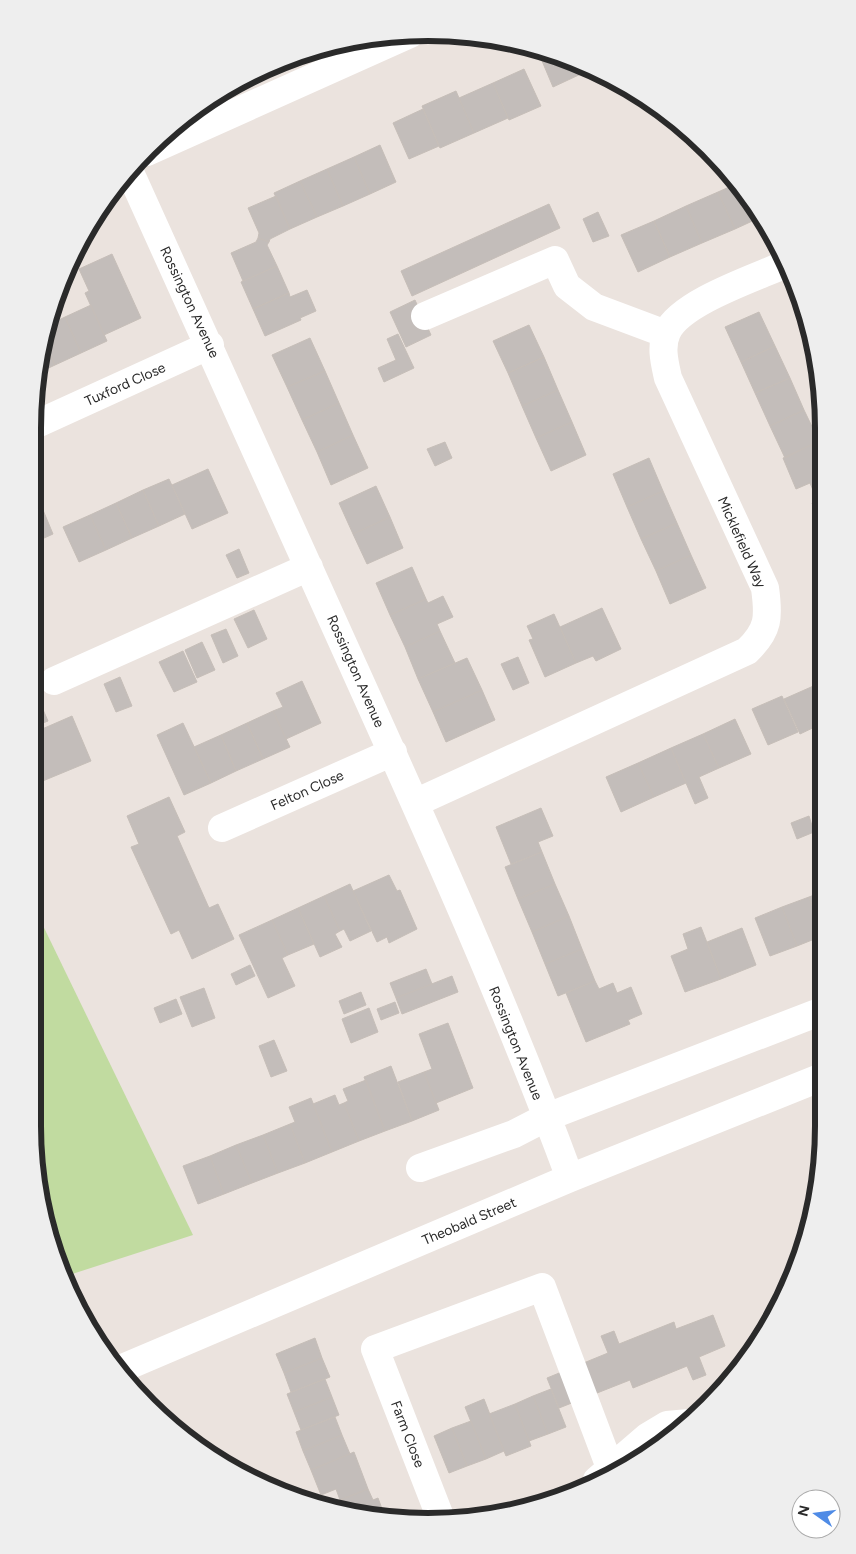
<svg xmlns="http://www.w3.org/2000/svg" width="856" height="1554" viewBox="0 0 856 1554" font-family="Figtree,sans-serif">
<style>
.green{fill:#c1dba0}
.building{fill:#c3bdba;stroke:#c6beb8}
.lines{fill:none;stroke-linecap:round;stroke-linejoin:round}
.minor{stroke:#fff;stroke-width:28}
.labels{text-anchor:middle;stroke-width:4;stroke-linejoin:round;paint-order:stroke}
.street-label{font-size:14px;fill:#2a2a2a;stroke:#fff}
.rim{fill:none;stroke:#2a2a2a;stroke-width:6}
</style>
<rect width="100%" height="100%" fill="#ebe3de"/>
<path class="green" d="M33,905L193,1235L66,1276L54,1253L33,1126Z"/>
<path class="building" d="M537,49L555,53L579,64L583,73L553,87Z
M579,64L594,71L584,75Z
M524,69L541,106L509,120L493,83Z
M493,83L508,118L474,133L459,98Z
M456,91L474,133L440,148L422,106Z
M423,109L439,146L409,159L393,123Z
M380,145L396,182L370,194L354,157Z
M354,157L370,194L343,206L327,169Z
M327,169L343,206L317,217L300,181Z
M300,181L317,217L290,229L274,193Z
M736,184L761,217L735,229L718,192Z
M718,192L735,229L702,243L686,206Z
M276,196L290,229L270,239L269,242L258,238L259,233L248,208Z
M549,204L560,228L412,296L401,271Z
M686,206L702,243L670,257L654,221Z
M598,212L609,236L593,242L583,219Z
M94,218L98,226L85,232V231Z
M654,221L670,257L638,272L621,235Z
M258,238L269,242L267,245L277,266L243,281L231,253L256,242Z
M112,254L141,318L104,335L85,293L89,291L79,269Z
M277,266L289,293L253,309L241,282Z
M307,290L316,311L300,318L301,320L265,336L253,309L289,293L290,297Z
M415,300L431,335L406,347L390,312Z
M91,305L107,341L81,353L65,317Z
M759,312L775,346L741,362L725,327Z
M65,317L81,353L55,365L44,340L46,326Z
M529,325L544,357L508,373L493,341Z
M398,334L414,368L384,382L378,368L396,360L387,339Z
M310,338L325,371L287,387L272,355Z
M44,340L55,365L38,373Z
M775,346L790,378L755,393L741,362Z
M544,357L558,390L522,406L508,373Z
M325,371L339,403L302,420L287,387Z
M790,378L804,410L770,426L755,393Z
M558,390L572,422L536,438L522,406Z
M339,403L353,435L317,452L302,420Z
M804,410L819,441L785,458L770,426Z
M572,422L586,455L551,471L536,438Z
M353,435L368,468L331,485L317,452Z
M819,441L821,487L813,490L810,483L796,489L783,458Z
M445,442L452,458L435,466L427,449Z
M649,458L663,491L627,507L613,474Z
M208,469L228,513L192,529L172,485Z
M169,479L185,514L159,526L143,490Z
M376,486L390,517L353,534L339,503Z
M821,487V524L812,503L818,501L813,490Z
M143,490L159,526L132,538L116,503Z
M663,491L677,523L641,539L627,507Z
M38,498L53,534L33,543V500Z
M116,503L132,538L106,550L90,515Z
M90,515L106,550L79,562L63,527Z
M390,517L403,548L367,564L353,534Z
M677,523L691,555L656,571L641,539Z
M239,549L249,573L237,578L226,555Z
M691,555L706,588L670,604L656,571Z
M412,567L426,599L390,615L376,583Z
M443,596L453,617L437,624L440,631L405,647L390,615L426,599L428,603Z
M602,608L621,649L596,661L593,656L576,663L560,627Z
M254,610L267,639L248,648L234,619Z
M554,614L576,663L545,677L529,640L533,639L527,626Z
M226,629L238,656L223,663L211,635Z
M440,631L455,663L418,679L405,647Z
M202,642L215,670L197,678L185,650Z
M183,651L197,682L174,692L159,662Z
M518,657L529,683L513,690L501,664Z
M467,658L482,690L433,712L418,679Z
M120,677L132,706L116,712L104,684Z
M302,681L321,723L286,739L273,711L283,707L276,693Z
M818,684L821,691V724L800,734L784,699Z
M33,687L48,721L33,727Z
M482,690L495,720L446,742L433,712Z
M782,696L798,732L768,745L752,709Z
M273,711L290,747L263,759L247,723Z
M72,716L91,761L33,785V733Z
M735,719L751,754L719,768L703,734Z
M183,723L211,783L184,795L157,735Z
M247,723L263,759L236,771L221,735Z
M703,734L719,768L699,777L708,798L695,804L671,748Z
M221,735L236,771L211,783L194,747Z
M671,748L686,783L654,797L638,763Z
M638,763L654,797L621,812L606,777Z
M169,797L185,832L177,836L209,908L218,904L234,939L192,959L179,930L171,934L131,847L139,844L127,816Z
M541,808L553,836L538,842L542,852L511,864L496,827Z
M809,816L814,832L797,839L791,823Z
M542,852L555,884L518,899L505,867Z
M389,875L397,891L400,890L417,929L389,943L387,937L377,942L353,891Z
M350,884L371,931L350,941L344,929L340,931L324,896Z
M555,884L569,916L532,932L518,899Z
M822,892V931L809,897Z
M324,896L340,931L335,934L342,947L320,957L298,908Z
M809,897L822,936L797,946L782,907Z
M782,907L797,946L770,956L755,918Z
M298,908L314,944L288,955L272,920Z
M569,916L582,949L545,964L532,932Z
M272,920L288,955L282,958L295,986L268,998L239,935Z
M701,927L721,979L685,992L671,956L688,949L683,934Z
M742,928L756,965L721,979L707,942Z
M582,949L595,981L558,996L545,964Z
M250,965L255,976L236,985L231,974Z
M426,969L432,984L396,998L390,983Z
M452,976L458,992L402,1014L396,998Z
M595,981L599,989L613,983L617,993L631,987L642,1014L628,1020L630,1024L586,1042L566,993Z
M204,988L215,1018L192,1027L180,997Z
M361,992L366,1005L344,1014L339,1001Z
M176,999L182,1014L160,1023L154,1008Z
M395,1002L399,1013L381,1020L377,1009Z
M369,1008L378,1032L351,1043L342,1019Z
M448,1023L473,1088L436,1103L424,1072L432,1069L419,1034Z
M274,1040L287,1071L271,1077L259,1046Z
M391,1066L412,1121L385,1131L364,1077Z
M424,1072L439,1110L412,1121L398,1082Z
M366,1080L385,1131L359,1141L344,1103L348,1101L343,1089Z
M335,1095L339,1105L344,1103L359,1141L332,1152L313,1104Z
M311,1098L332,1152L305,1163L290,1124L295,1122L289,1107Z
M290,1124L305,1163L278,1173L263,1135Z
M263,1135L278,1173L252,1183L236,1145Z
M236,1145L252,1183L224,1194L210,1156Z
M210,1156L224,1194L198,1204L183,1166Z
M713,1315L725,1346L699,1357L706,1375L693,1380L687,1366L633,1388L630,1380L559,1408L547,1378L608,1353L601,1336L614,1331L619,1344L674,1322L676,1329Z
M315,1338L322,1358L284,1373L276,1354Z
M322,1358L330,1377L291,1392L284,1373Z
M325,1379L332,1397L294,1412L287,1394Z
M551,1389L566,1427L548,1434L533,1396Z
M533,1396L548,1434L529,1441L515,1404Z
M332,1397L339,1415L301,1430L294,1412Z
M484,1399L504,1451L486,1459L465,1407Z
M515,1404L531,1446L506,1456L489,1414Z
M335,1417L342,1435L303,1451L296,1432Z
M471,1421L486,1459L467,1466L452,1428Z
M452,1428L467,1466L449,1473L434,1436Z
M342,1435L350,1454L311,1470L303,1451Z
M208,1447L212,1457L203,1450Z
M354,1452L368,1489L340,1500L336,1489L321,1495L311,1470Z
M368,1489L373,1500L378,1498L384,1514L344,1510L340,1500Z"/>
<g class="lines">
<path class="minor" d="M147,152L410,34
M129,170C199,322 267,475 336,628C418,810 501,991 570,1178
M425,316L555,260L567,286L594,307L666,334
M39,423L210,345
M54,681L309,567
M415,803L747,651C769,630 769,617 765,588L668,378C665,364 660,347 667,332C681,302 755,278 786,264
M222,828L393,752
M420,1168L514,1134L547,1117L822,1011
M118,1370L570,1178L822,1077
M597,1480L647,1437L667,1425L689,1423
M441,1519L375,1349L542,1287L611,1470"/>
</g>
<g class="labels">
<g class="street-label">
<text transform="translate(190 302) rotate(65)" y="5">Rossington Avenue</text>
<text transform="translate(125 384) rotate(-24)" y="5">Tuxford Close</text>
<text transform="translate(742 542) rotate(66)" y="5">Micklefield Way</text>
<text transform="translate(356 671) rotate(66)" y="5">Rossington Avenue</text>
<text transform="translate(307 790) rotate(-24)" y="5">Felton Close</text>
<text transform="translate(516 1043) rotate(68)" y="5">Rossington Avenue</text>
<text transform="translate(469 1221) rotate(-23)" y="5">Theobald Street</text>
<text transform="translate(408 1434) rotate(69)" y="5">Farm Close</text>
</g>
</g>
<path d="M0 0H856V1554H0ZM428 41H428A387 387 0 0 1 815 428V1126A387 387 0 0 1 428 1513H428A387 387 0 0 1 41 1126V428A387 387 0 0 1 428 41Z" fill="#eee" fill-rule="evenodd"/>
<path class="rim" d="M428 41H428A387 387 0 0 1 815 428V1126A387 387 0 0 1 428 1513H428A387 387 0 0 1 41 1126V428A387 387 0 0 1 428 41Z"/>
<g transform="translate(816 1514) rotate(284)"><circle r="24" fill="#ffffff" stroke="#aaaaaa"/>
<path d="M0-4L9 19L0 12L-9 19Z" fill="#4f8be6"/>
<text y="-8" font-size="14" font-weight="bold" text-anchor="middle" fill="#2a2a2a">N</text>
</g>
</svg>
